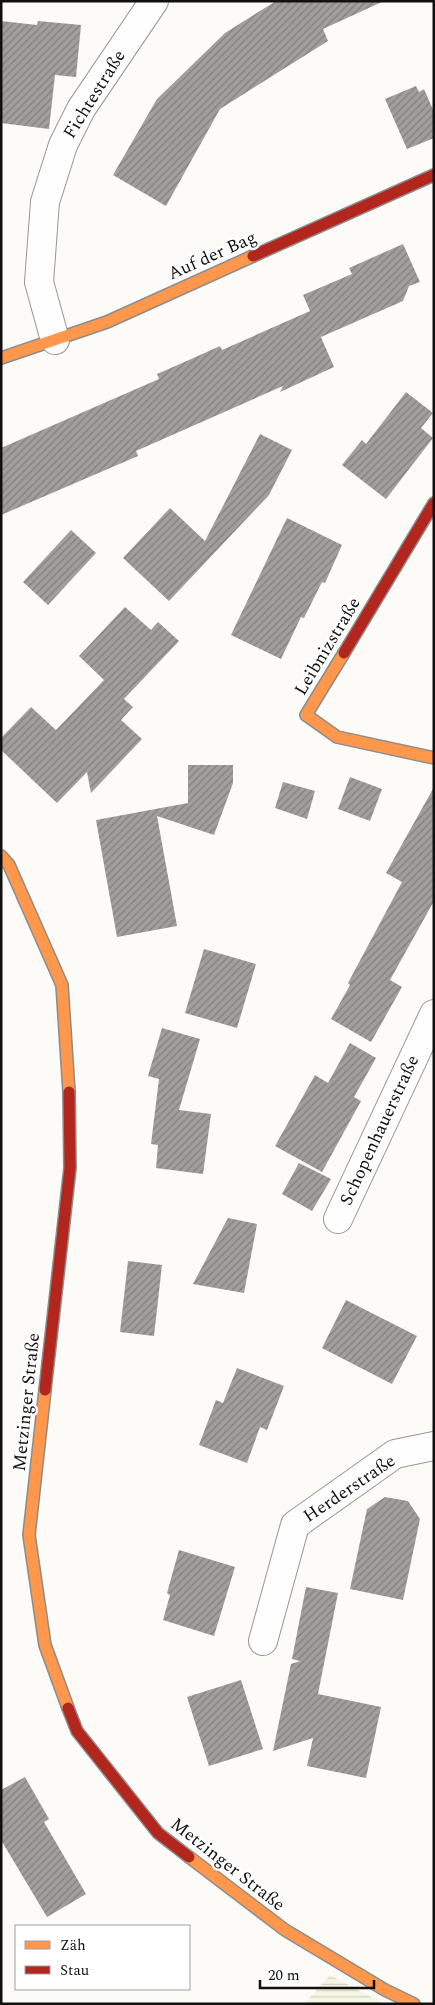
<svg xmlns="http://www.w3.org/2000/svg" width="435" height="2005" viewBox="0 0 435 2005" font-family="Spectral,serif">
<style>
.farmland{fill:url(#farmland-rules)}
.building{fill:url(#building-hatch)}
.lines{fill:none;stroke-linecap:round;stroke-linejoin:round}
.street-casing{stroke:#969694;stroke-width:30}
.slow-casing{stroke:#8d8c8b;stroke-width:14}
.jam-casing{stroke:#8d8c8b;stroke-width:14}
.street{stroke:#fffefe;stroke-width:28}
.slow{stroke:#ff974d;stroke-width:11}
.jam{stroke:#b3261e;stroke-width:11}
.labels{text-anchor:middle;stroke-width:5;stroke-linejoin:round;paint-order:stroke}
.street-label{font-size:18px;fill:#101010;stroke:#fff}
</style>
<defs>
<pattern id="farmland-rules" width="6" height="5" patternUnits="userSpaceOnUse" patternTransform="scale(1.25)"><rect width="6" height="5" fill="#f6f6e5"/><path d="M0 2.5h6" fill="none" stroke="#d2d2c3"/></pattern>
<pattern id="building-hatch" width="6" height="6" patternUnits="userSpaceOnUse" patternTransform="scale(1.25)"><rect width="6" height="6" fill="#a09f9c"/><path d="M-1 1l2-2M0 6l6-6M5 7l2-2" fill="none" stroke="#81807e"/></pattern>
</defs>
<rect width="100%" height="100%" fill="#fcfbf7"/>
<path class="farmland" d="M330,1975L384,2004H304Z"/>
<path class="building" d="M276,1H384L323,29L328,41L220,109L166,206L113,175L157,99L225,33Z
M1,21L37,25L38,21L81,25L76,77L55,75L49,129L1,123Z
M416,86L419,92L424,89L434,112V138L407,149L385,99Z
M403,244L420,282L409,286L403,301L321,337L317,328L334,367L280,392L283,386L136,451L138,456L1,515V448L159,379L157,374L189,360L220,346L222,350L310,311L303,295L352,274L349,268Z
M406,392L433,413L421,428L433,438L386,499L342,465L362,440L366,444Z
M260,434L292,450L269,495L169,601L123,558L170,508L205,541Z
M287,518L342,545L325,583L322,582L304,618L301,617L281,659L231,635Z
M71,530L96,553L48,605L23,582Z
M125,607L151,630L158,622L179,641L124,699L133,707L121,720L142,739L91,793L87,772L57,803L1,750V738L31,707L56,730L104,680L79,656Z
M188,765H233V783L214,835L157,816L177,926L117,937L96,820L188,803Z
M350,777L382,789L370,821L338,809Z
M283,782L315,791L307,819L275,808Z
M434,787V901L390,980L402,987L371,1042L331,1019L350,985L348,983L402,882L386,873Z
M204,949L256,964L237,1028L185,1013Z
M162,1028L200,1039L179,1110L211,1114L203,1174L156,1168L158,1145L151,1144L159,1079L148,1076Z
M350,1043L376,1058L354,1097L361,1101L322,1172L275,1146L315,1075L328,1083Z
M299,1163L331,1179L312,1211L282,1194Z
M228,1218L257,1224L244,1293L193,1284Z
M128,1261L162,1265L154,1336L120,1332Z
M346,1300L417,1336L392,1384L322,1348Z
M237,1368L284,1386L267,1430L260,1427L247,1463L199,1445L216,1400L223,1403Z
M385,1497L408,1501L420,1519L403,1600L350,1589L367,1509Z
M179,1550L235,1567L214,1636L163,1620L170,1595L167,1593Z
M306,1587L338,1593L318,1694L381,1707L366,1778L307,1766L313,1738L273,1751L291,1664L300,1661L292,1659Z
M241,1680L263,1749L209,1766L187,1697Z
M25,1777L49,1819L44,1822L86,1894L47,1917L1,1840V1790Z"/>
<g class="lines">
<g class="street-casing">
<path id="street" d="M55,340L39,282L45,202L63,145L81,109L154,1
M338,1219L434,1014
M263,1641L295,1525L395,1454L434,1446"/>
</g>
<g class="slow-casing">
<path id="slow" d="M1,358L107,322L253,256
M344,653L306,715L337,737L434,758
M1,856L9,865L62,985L69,1092
M45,1390L29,1535L45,1645L68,1708
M189,1857L285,1930L385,1990L414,2004"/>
</g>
<g class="jam-casing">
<path id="jam" d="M253,256L434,175
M344,653L434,503
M45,1390L70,1168L69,1092
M68,1708L77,1731L158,1833L189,1857"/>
</g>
<use href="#street" class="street"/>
<use href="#slow" class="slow"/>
<use href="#jam" class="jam"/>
</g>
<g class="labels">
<g class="street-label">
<text transform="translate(94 94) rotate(-58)" y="6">Fichtestraße</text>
<text transform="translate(212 255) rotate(-24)" y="6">Auf der Bag</text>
<text transform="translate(327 646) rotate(-59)" y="6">Leibnizstraße</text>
<text transform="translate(379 1130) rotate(-65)" y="6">Schopenhauerstraße</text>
<text transform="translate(26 1402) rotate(-84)" y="6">Metzinger Straße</text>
<text transform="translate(349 1488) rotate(-34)" y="6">Herderstraße</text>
<text transform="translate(228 1864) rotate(38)" y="6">Metzinger Straße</text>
</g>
</g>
<rect width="435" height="2005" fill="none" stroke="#101010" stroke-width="5"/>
<rect x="15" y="1925" width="175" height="65" fill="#ffffff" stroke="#9f9f9f"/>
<rect x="25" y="1941" width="25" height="8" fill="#ff974d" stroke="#9f9f9f"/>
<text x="60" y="1950" font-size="15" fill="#101010">Zäh</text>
<rect x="25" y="1966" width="25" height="8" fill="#b3261e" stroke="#9f9f9f"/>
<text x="60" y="1975" font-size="15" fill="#101010">Stau</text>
<path d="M260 1980v8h114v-8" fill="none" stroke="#101010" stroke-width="2.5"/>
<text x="268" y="1980" font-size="15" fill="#101010" stroke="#ffffff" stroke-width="4" paint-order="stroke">20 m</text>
</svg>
